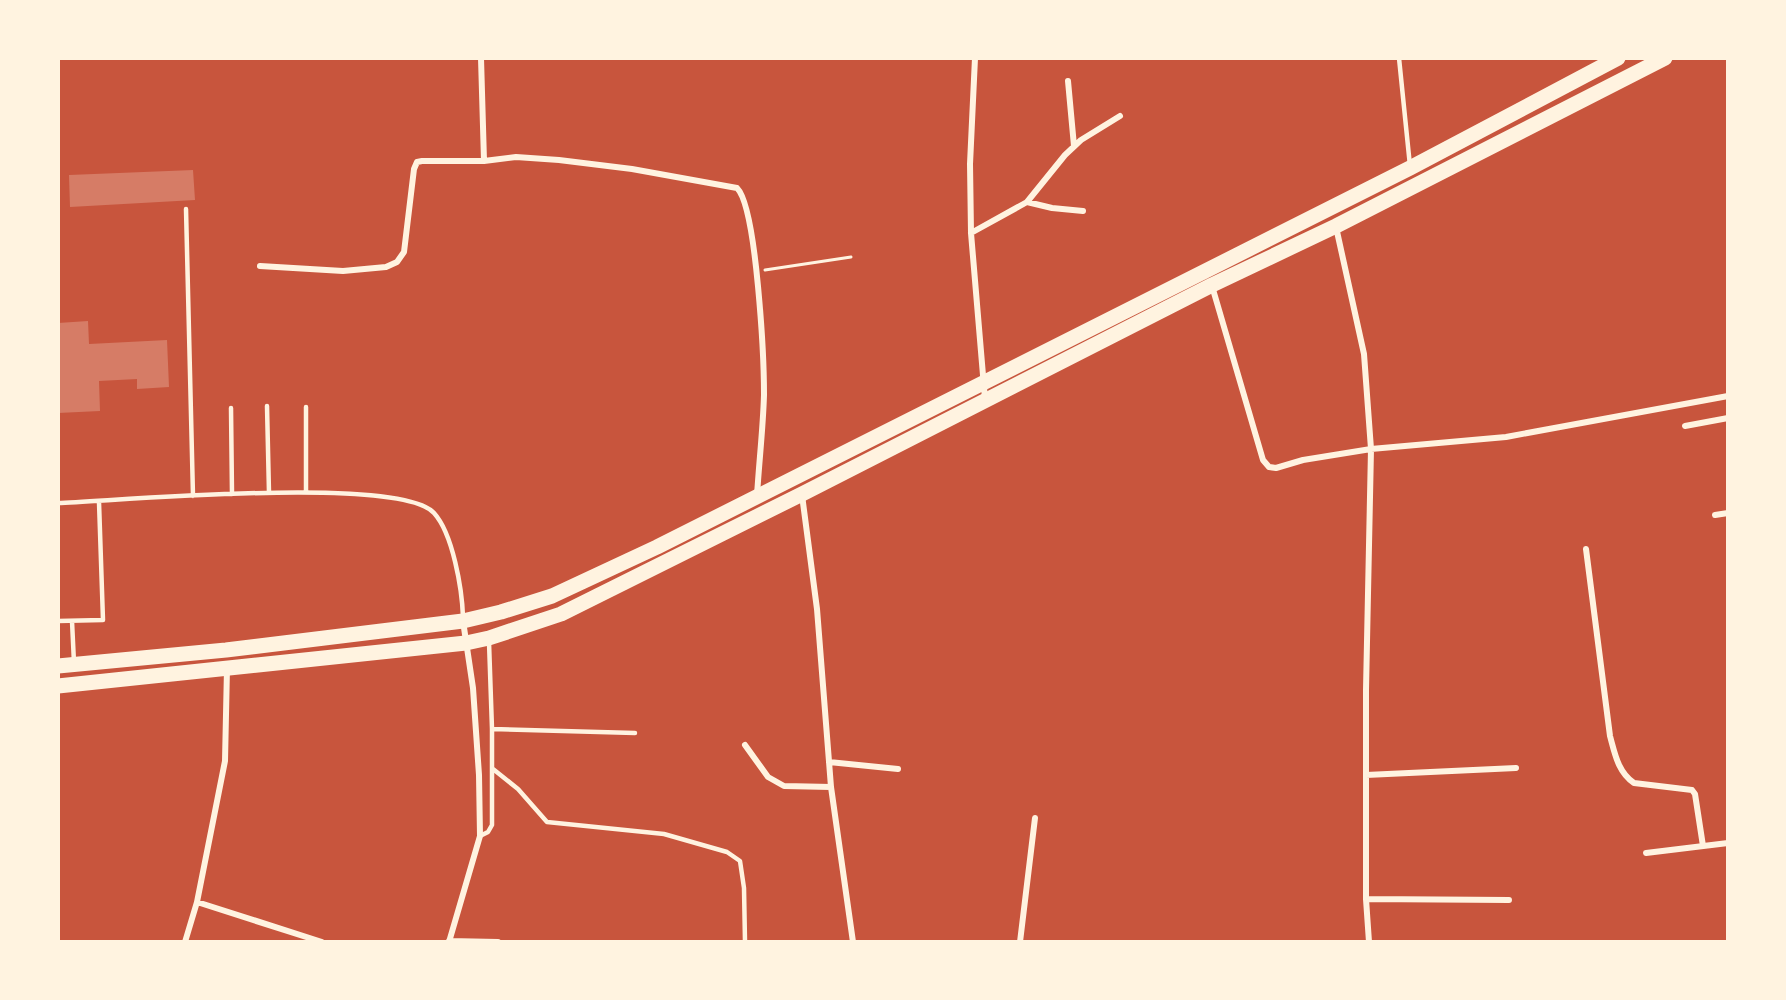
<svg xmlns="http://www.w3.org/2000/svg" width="1786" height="1000" viewBox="0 0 1786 1000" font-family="Raleway,sans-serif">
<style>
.building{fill:#d67c66}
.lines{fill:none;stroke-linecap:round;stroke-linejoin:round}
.path{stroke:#fff3e0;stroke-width:3}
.service{stroke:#fff3e0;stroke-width:4.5}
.minor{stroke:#fff3e0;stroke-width:6}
.primary{stroke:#fff3e0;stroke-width:15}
</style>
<rect width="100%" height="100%" fill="#c8553d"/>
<path class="building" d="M193,170L195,200L70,207L69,175Z
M88,321L89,344L167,340L169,387L137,389V379L99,381L100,411L58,413V323Z"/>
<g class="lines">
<path class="path" d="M765,270L851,257"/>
<path class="service" d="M1399,58L1410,166
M186,209L193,496
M267,406L269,493
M306,407V491
M231,408L232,494
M58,503C119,501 400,475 434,513C453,534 462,589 463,617
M58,621L103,620L99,502
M72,621L74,663
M489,642L492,729
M493,769L518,789L547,822L664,834L727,852L740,861L744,888L745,942
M480,836L488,832L492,825V729L635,733"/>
<path class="minor" d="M481,58L484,161
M975,58L970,164L971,233L985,399
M1068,81L1074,146
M1027,202L1065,155L1081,140L1120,116
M1336,227L1364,354L1371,449L1366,690V899L1369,942
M971,233L1027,202L1052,208L1083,211
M260,266L343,271L386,267L397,262L404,252L414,169L417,162L422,161H484L516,157L559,160L632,169L737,188C757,208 764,361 764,395C763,429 759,462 757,496
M1212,286L1263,460L1269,467L1276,468L1303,460L1371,449L1506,437L1728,396
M1685,426L1728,418
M802,495L817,609L831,787L853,942
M1715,515L1728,513
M1586,549L1610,736C1615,754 1618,772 1634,783L1692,790L1695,794L1703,846
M745,745L768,777L784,786L831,787
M829,762L898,769
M1366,775L1516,768
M1646,853L1728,843
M1366,899L1509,900
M197,902L322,942
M449,941L498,942
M185,942L197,902L225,761L227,668
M449,942L480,836L479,775L473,688L463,621
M1020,942L1035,818"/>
<path class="primary" d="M58,666L226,650L463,621L501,612L552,596L657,547L1410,168L1618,58
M58,686L466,643L489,638L561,614L802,494L1212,285L1336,226L1665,58"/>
</g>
<rect width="1786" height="1000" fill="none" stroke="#fff3e0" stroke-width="120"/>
</svg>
